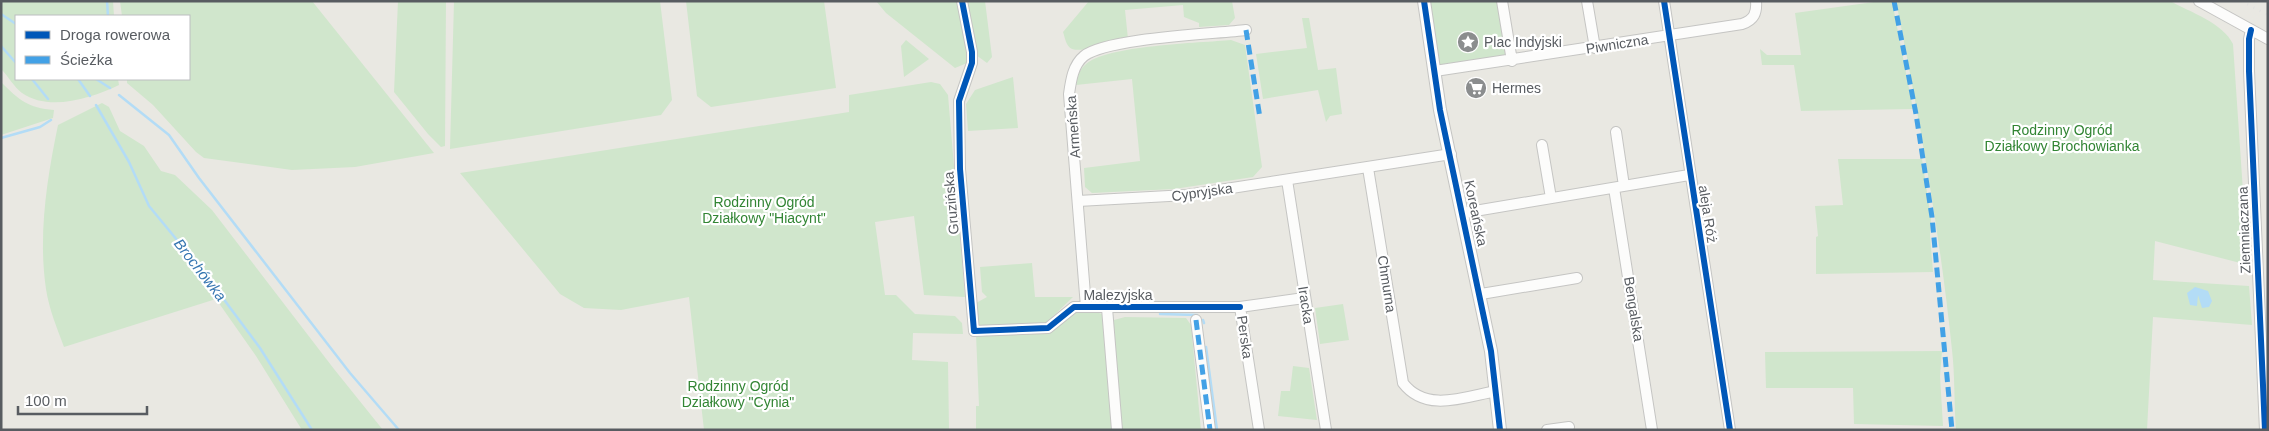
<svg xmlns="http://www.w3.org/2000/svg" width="2269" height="431" viewBox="0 0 2269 431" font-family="Arial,sans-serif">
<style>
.green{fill:#d0e6cc}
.water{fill:#b3dcf6}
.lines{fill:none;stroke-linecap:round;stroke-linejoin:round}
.stream{stroke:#b3dcf6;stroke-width:2.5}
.minor-casing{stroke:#c5c5c3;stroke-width:12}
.tertiary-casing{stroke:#c5c5c3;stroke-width:14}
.minor{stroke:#fcfcfb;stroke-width:10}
.tertiary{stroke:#fcfcfb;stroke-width:12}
.rail{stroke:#e1e1e0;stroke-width:2.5;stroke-dasharray:1 6;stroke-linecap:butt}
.quiet{stroke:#42a1e6;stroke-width:5;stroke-dasharray:10 5;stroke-linecap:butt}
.cycleway-casing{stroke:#fff;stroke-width:9}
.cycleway{stroke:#0057b8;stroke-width:6}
.labels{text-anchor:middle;stroke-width:4.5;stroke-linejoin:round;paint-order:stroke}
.poi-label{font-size:14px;fill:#585c61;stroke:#fff;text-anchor:start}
.street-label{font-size:14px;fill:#585c61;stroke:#fff}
.park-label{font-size:14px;fill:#328534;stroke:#fff}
.water-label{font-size:15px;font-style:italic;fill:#3978b2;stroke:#fff}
</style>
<rect width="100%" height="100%" fill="#e9e8e2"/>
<path class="green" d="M1,1H113L114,16H16V79H118L119,85C92,98 49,112 22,93C14,87 8,76 1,69Z
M120,1H312L434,153L355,167L292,170L204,158L196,152L153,105L127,83V79H189V16H122Z
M398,1H446L445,146L441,147L428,134L394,92Z
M454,1H660L672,100L661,115L450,149Z
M686,1H824L836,88L711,107L697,96Z
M876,1H958L968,51L967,63L955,68L886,13Z
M967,1H985L992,57L987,63L976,55Z
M1089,1H1232L1235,18L1229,25L1199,27V23L1184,17L1183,5L1125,10L1128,39C1115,42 1085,53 1072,49C1066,46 1065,38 1063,32Z
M1427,1H1499L1507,52L1505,57L1442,67L1437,64Z
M1881,1H1892L1913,109L1801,111L1794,65H1762L1760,49L1767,55H1801L1795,13Z
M1896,1H2170C2190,12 2223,23 2233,44L2248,265L2155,241L2153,280L2249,286L2252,325L2153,317L2147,430H1956C1954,403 1955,376 1952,350C1940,233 1919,117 1896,1Z
M1302,18H1309L1318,70L1336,68L1342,114L1330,116L1326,122L1318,90L1263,99L1256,54L1307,48Z
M906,40L929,59L904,77L901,46Z
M1231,40L1245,45L1262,167L1253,177L1174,189L1092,193L1085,187L1084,168L1140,161L1132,79L1076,85C1077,78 1079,70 1085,65C1105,45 1201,43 1231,40Z
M1013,77L1018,128L968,131L966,104L975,90Z
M1,82C19,100 28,108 54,110L53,118L1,135Z
M931,82L940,84L948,95L965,297L924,295L914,216L875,222L885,295H896L915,314L955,316L962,323L963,334L913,333L912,360L948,362L949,430H704L689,297L621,310L584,308L560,294L460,173L849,112V95Z
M102,103L109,107L120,131L144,146L161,171L175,175L212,210L334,369L383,430H302L256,356L216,299L64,347C57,328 49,309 46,289C38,235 47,178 58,125Z
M1838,159H1922L1931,219L1930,235L1933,272L1816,274V237L1818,236L1815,206L1843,205Z
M1032,263L1035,297H1073L1043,326L981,327L975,316L976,303L987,297L982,292L980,267Z
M1343,304L1349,340L1320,344L1315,308Z
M1093,311L1102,314L1115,430H976V406H979L976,334H1048L1076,312Z
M1125,317L1186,318L1191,325L1201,430H1122L1112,343L1114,320Z
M1942,351L1940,376L1943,426L1854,424L1853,388H1766L1765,352Z
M1293,366L1309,368L1317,420L1278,416L1281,391H1290Z"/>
<path class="water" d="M2195,287L2208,291L2212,301L2209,307L2202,308L2198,295L2197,306L2190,305L2187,293Z"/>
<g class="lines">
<path class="stream" d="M107,1L108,16
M1,14L16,24
M1,46L16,63
M32,79L48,99
M78,79L90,96
M96,79L110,88
M119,95L169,135L199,178L350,373L399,430
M96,105L129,162L149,206L205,274L260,348L312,430
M1,138L40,127L51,120
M1160,314L1197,315
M1203,320L1204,323
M1206,347L1217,430"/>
<g class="minor-casing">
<path id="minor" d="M962,1L972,52V63L959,101L960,169L974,331L1048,328L1074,307H1240
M1502,1L1512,61
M1587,1L1595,48
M1664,1L1730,430
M2199,1L2268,39
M2251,30L2249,39V71L2265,430
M1435,71L1742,24C1754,20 1757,13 1756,1
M1616,132L1624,186
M1542,145L1551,198
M1368,168L1403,383C1426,413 1464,397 1496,391
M1287,180L1326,430
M1614,188L1652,430
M1078,201L1187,195L1451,154
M1463,213L1689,175
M1481,294L1577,278
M1086,307L1069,94C1071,80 1073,65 1084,56C1107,38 1213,34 1246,30
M1107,308L1117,430
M1196,320L1210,430
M1259,430L1240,307L1304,298
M1547,430L1569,427"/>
</g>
<g class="tertiary-casing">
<path id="tertiary" d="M1424,1L1440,110L1491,351L1500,430"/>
</g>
<use href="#minor" class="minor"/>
<use href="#tertiary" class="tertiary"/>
<path class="rail" d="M2241,1L2268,15"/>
<path class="quiet" d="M1894,1L1916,114L1932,217L1952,430
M1246,30L1260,118
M1196,320L1210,430"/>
<g class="cycleway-casing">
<path id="cycleway" d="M962,1L972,52V63L959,101L960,169L974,331L1048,328L1074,307H1240
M1424,1L1440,110L1491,351L1500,430
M1664,1L1730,430
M2251,30L2249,39V71L2265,430"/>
</g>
<use href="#cycleway" class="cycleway"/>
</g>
<defs>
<g id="sight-disc" transform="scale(1.125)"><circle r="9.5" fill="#8b8d8e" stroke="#fff"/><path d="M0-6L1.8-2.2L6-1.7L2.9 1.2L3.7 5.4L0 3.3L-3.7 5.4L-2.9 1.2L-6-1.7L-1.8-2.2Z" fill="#fff"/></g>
<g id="supermarket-disc" transform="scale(1.125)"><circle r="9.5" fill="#8b8d8e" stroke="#fff"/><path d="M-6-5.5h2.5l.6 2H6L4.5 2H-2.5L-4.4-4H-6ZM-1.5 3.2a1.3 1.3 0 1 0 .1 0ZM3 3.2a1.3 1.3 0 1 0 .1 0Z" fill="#fff"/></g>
</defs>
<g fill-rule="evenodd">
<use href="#sight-disc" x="1468" y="42"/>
<use href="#supermarket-disc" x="1476" y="88"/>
</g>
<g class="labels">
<g class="poi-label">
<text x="1484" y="47">Plac Indyjski</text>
<text x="1492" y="93">Hermes</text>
</g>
<g class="street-label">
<text transform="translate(1617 44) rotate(-9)" y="5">Piwniczna</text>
<text transform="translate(1073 127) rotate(-94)" y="5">Armeńska</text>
<text transform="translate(1202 192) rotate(-8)" y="5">Cypryjska</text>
<text transform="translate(951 203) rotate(-95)" y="5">Gruzińska</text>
<text transform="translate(1476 213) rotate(78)" y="5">Koreańska</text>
<text transform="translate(1708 214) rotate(81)" y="5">aleja Róż</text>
<text transform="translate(2244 230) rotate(-92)" y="5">Ziemniaczana</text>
<text transform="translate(1387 284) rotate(81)" y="5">Chmurna</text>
<text x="1118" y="300">Malezyjska</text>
<text transform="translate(1306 305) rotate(81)" y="5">Iracka</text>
<text transform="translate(1634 309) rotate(81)" y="5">Bengalska</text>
<text transform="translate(1245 337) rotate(82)" y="5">Perska</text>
</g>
<g class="park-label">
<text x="2062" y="135">Rodzinny Ogród<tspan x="2062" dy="16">Działkowy Brochowianka</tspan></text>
<text x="764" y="207">Rodzinny Ogród<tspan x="764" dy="16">Działkowy "Hiacynt"</tspan></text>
<text x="738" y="391">Rodzinny Ogród<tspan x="738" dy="16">Działkowy "Cynia"</tspan></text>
</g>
<g class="water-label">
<text transform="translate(200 270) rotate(52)" y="5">Brochówka</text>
</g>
</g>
<rect width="2269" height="431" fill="none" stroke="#585c61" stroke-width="5"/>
<rect x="15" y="15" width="175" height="65" fill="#ffffff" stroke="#bcbec0"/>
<rect x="25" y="31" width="25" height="8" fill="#0057b8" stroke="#bcbec0"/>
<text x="60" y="40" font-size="15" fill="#585c61">Droga rowerowa</text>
<rect x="25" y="56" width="25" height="8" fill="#42a1e6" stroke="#bcbec0"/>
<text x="60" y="65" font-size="15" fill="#585c61">Ścieżka</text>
<path d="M18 406v8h129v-8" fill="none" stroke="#585c61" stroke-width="2.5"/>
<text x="25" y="406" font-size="15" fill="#585c61" stroke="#ffffff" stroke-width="4" paint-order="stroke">100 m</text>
</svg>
